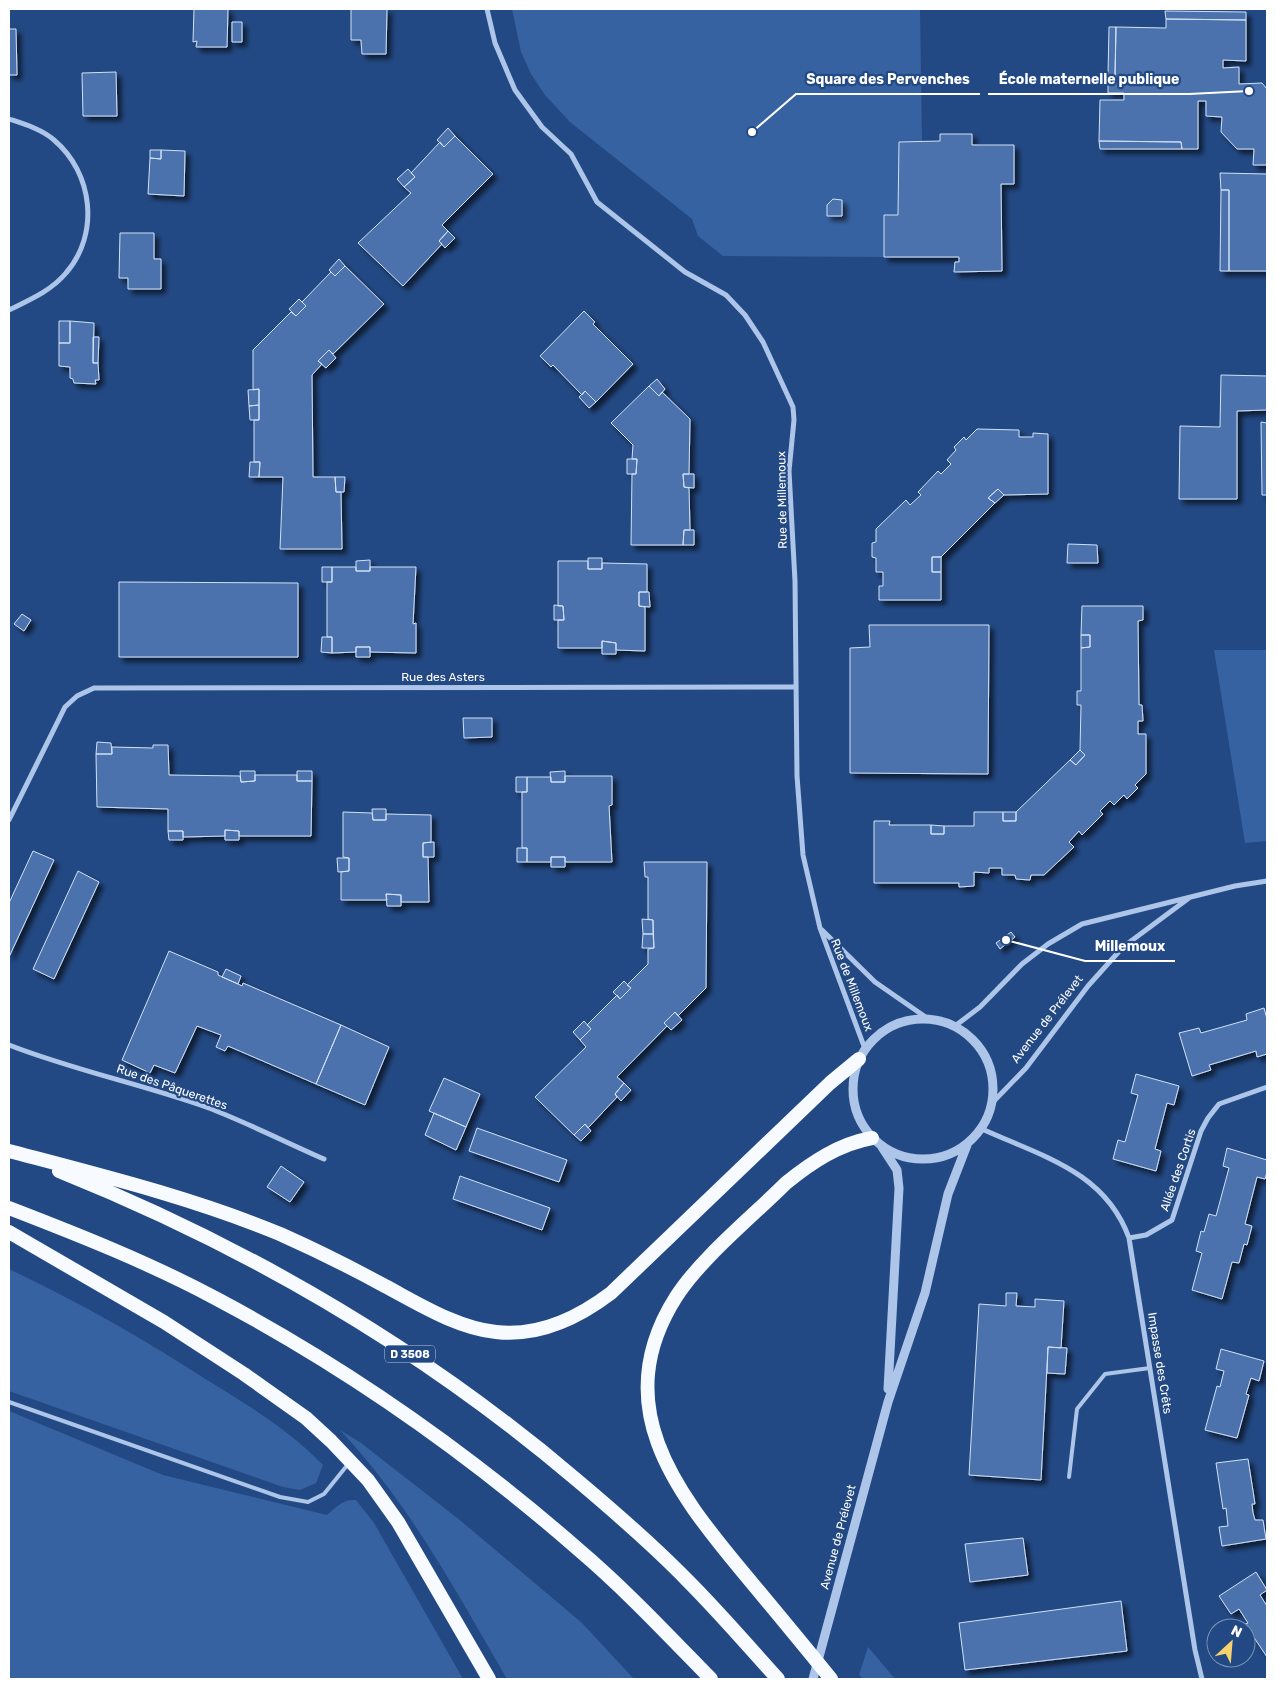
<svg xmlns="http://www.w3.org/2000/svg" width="1276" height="1688" viewBox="0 0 1276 1688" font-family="Rubik,sans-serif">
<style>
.green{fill:#3762a1}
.building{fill:#4b72ac;stroke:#d0e0f6;filter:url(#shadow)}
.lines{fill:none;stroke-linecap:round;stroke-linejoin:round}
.service{stroke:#acc5e8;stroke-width:4}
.minor{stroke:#acc5e8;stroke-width:5}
.tertiary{stroke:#acc5e8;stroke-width:9}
.trunk{stroke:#f7fafe;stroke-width:14}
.labels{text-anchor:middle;stroke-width:4.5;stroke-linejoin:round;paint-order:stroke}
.shield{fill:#234984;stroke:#bdc8da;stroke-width:1}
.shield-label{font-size:11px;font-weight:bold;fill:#fff}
.street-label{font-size:12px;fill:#fff;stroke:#234984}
.leader{fill:none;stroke:#fff;stroke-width:2}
.callout-dot{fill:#fff;stroke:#234984;stroke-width:2}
.callout-label{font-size:14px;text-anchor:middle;font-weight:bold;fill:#fff;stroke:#234984;stroke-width:4.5;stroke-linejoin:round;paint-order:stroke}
</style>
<defs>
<filter id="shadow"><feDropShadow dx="4.5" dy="4.5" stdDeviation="2.5" flood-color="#0009"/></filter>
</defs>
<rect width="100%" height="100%" fill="#234984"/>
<path class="green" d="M512,9H920L922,141L899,142L898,215H884V257L723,256L698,236L692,219L570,122L545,95L531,74L521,52Z
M1214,650H1267V841L1245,843Z
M9,1269C77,1301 144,1339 207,1380C248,1405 289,1430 323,1465L316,1483L300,1490L283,1487L9,1391Z
M9,1411L163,1475L327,1515C336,1507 343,1499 356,1500L374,1523L463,1679H9Z
M340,1430L361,1443L461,1521L582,1623L634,1679H507C457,1593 409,1503 340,1430Z
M868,1647L895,1679H863L859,1675Z"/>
<path class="building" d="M194,9H228L227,47H196L197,41L193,42Z
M351,9H387L386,54H362L361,40H351Z
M1165,11L1246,12V20L1166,19Z
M1166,19L1246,20V61L1223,60V68L1239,67V84L1262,83L1267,89V165H1253L1254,149H1237L1221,132L1222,117L1206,116V101H1198V149H1182L1181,142L1099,141L1100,100H1124V93H1108V75L1115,76L1116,27L1166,28Z
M232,22H242V42H232Z
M1109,27H1116L1115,76L1108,75Z
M9,29H16L17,75H9Z
M116,72L117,116H83L82,73Z
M448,128L455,136L444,147L437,140Z
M940,134H972V145H1014V184H1001L1002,271L954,272L955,262H959V257H884V215H898L899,142L940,141Z
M455,136L493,174L442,225L448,231L439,241L442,244L403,286L358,243L411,193L404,187L415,177L411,173L440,142L444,147Z
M1099,141L1181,142L1182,149H1100Z
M150,150H161V159L150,158Z
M161,150L185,151L184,196L148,194L150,158L161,159Z
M408,169L415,177L404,187L397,179Z
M1220,173L1267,174V271H1229V190H1221Z
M1221,190H1229V271H1220Z
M833,199L842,200V216H827V205Z
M448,231L455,238L445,248L439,241Z
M120,233H154V259H161V289H128V278H119Z
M339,259L345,266L335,276L329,270Z
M345,266L384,304L333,354L329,350L318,361L322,364L312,375L313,477H335L336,492H341L342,549H280L283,477H259L260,462H254V420H259V389L253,390V350L291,312L296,316L306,306L302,302L331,272L335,276Z
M299,299L306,306L296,316L289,309Z
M584,311L595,322L593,324L633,364L596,402L585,391L582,395L553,365L551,367L540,356Z
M59,321H70V343H59Z
M70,321L94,323L93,363H98L99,380H95L96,384L74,383L73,379L70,378V367L59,366V343H70Z
M93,337H99L98,363H93Z
M329,350L336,358L326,368L318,361Z
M1221,375L1267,376V410L1237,411V499H1179L1180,426L1220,427Z
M657,379L665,389L659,396L649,386Z
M649,386L659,396L662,392L690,419L689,474H683L684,487L689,488L690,530H684L683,545H631L632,474H636L637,459H632L633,445L611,423Z
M259,389V405L249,406L248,390Z
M585,391L596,402L589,408L579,397Z
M259,405V420H250L249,406Z
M1261,422L1267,423V495H1262Z
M977,429L1019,430V437H1033V433L1048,434V494L1004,495L998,489L988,498L995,503L941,557H932V572H941V600H879V586H883V572H876V558L872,557V543L876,542V529L906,500L910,505L921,495L918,492L938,471L941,474L951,464L947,460L956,450L954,447L964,437L966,440Z
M627,459H637L636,474H627Z
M250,462H260L259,477H249Z
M683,474H694V488L684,487Z
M335,477H345L344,492H336Z
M998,489L1004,495L995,503L988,498Z
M684,530H694V545H683Z
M1068,544L1097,545L1098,563H1067Z
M932,557H941V572H932Z
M588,558H602V569H588Z
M370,560V571H356V561Z
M558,561H588V569H602V563L647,564V592H639V606L645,607V651L616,650V643L602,641V648H558V620H564L563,606H558Z
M322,567H332V582H322Z
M332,567H356V571H370V567H416L413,624L416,623V653L370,652V647H356V652L332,653V637H327V582H332Z
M119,582L298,583V657H119Z
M639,592H649L650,607L639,606Z
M554,605L563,606L564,620H554Z
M1082,606H1143V620L1138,621L1139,705H1142L1143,721H1138V734H1146V774L1135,785L1138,788L1127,799L1124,795L1114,805L1110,801L1100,811L1103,814L1082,835L1079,831L1069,842L1074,847L1044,875H1031L1030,880L1016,879L1015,875H1002V868H989V873L974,872V886L959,887V883H874V821H890L889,825H931V834H944V826H974V812H1003V821H1016V812L1070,760L1076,765L1085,755L1080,750L1081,705H1077V691H1081V648L1090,647V635H1081Z
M22,614L31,620L24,631L14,624Z
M869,625H989L988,774L850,773V648L870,647Z
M1081,635H1090V647L1081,648Z
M322,637H332V653L321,652Z
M602,641L616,643V654H602Z
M356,647H370V657H356Z
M463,718H492V737L464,738Z
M97,742L111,743L112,754H96Z
M153,745H168L169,775L240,776L241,782L255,781V775H297V781H312L311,836H239V831L225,830V836L183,837V831H168V809L97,807L96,754H112V747L153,748Z
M1080,750L1085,755L1076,765L1070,760Z
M240,771H255V781L241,782Z
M297,771H312V781H297Z
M565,771V782H551L550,772Z
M565,776H612V805L609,806L612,862H565V857H551V862H527V848H522V792H527V777H551V782H565Z
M516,777H527V792H516Z
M372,809H386V820H373Z
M343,812L372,813L373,820H386V814L431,815V842L423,843V857H428L429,902H401V895L386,894L387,900H341V872L349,871V858L343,857Z
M1003,812H1016V821H1003Z
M931,825L944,826V834H931Z
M225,830L239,831V840H225Z
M168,831H183V840H169Z
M434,842V857H423V843Z
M517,848H527V862H517Z
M33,851L54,860L9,957V903Z
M551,857H565V867H551Z
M337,858H349V871L338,872Z
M644,862H707L706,988L678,1016L675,1012L664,1023L667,1026L617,1077L624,1083L615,1094L617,1097L588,1128L585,1124L574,1135L535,1097L586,1047L580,1040L591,1029L587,1025L617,995L620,999L631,988L627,985L648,964V949L654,948L653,920L648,919V877H645Z
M78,871L99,882L54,979L33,969Z
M386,894L401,895V906H387Z
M642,919L653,920V934H643Z
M1011,932L1015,937L1000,949L996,943Z
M643,934H653L654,948H642Z
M169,951L218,972V975L238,984L242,986L243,983L341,1025L316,1084L228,1046L225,1051L216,1047L221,1035L197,1026L175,1073L154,1065L150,1073L122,1060Z
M226,969L241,976L238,984L222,977Z
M624,981L631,988L620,999L613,992Z
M1264,1008L1267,1019V1054L1257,1057L1256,1051L1216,1063L1209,1065L1211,1070L1192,1076L1179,1033L1199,1028L1201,1033L1247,1020L1246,1014Z
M675,1012L682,1020L671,1030L664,1023Z
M584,1021L591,1029L580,1040L573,1032Z
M341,1025L389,1047L365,1105L316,1084Z
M1136,1074L1179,1086L1174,1105L1167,1103L1155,1149L1161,1151L1156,1171L1113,1159L1118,1140L1125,1142L1138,1095L1131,1093Z
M444,1078L480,1094L466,1127L429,1111Z
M624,1083L631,1090L621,1101L615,1094Z
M434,1113L466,1127L456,1150L425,1135Z
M585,1124L591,1131L581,1141L574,1135Z
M477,1128L567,1160L559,1182L469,1151Z
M1227,1148L1267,1160V1172L1265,1179L1257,1177L1245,1224L1252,1226L1247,1245L1244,1244L1239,1263L1232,1262L1222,1299L1192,1290L1202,1253L1196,1251L1201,1231L1204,1232L1209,1214L1216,1216L1229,1168L1223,1166Z
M281,1166L304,1182L290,1202L267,1187Z
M460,1176L550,1208L542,1230L453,1199Z
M1006,1293H1017L1016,1306L1035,1307V1299L1064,1301L1061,1348L1048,1347L1041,1480L969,1475L979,1304L1006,1306Z
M1048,1347L1067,1348L1065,1374L1047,1373Z
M1221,1349L1264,1361L1259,1381L1251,1378L1246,1394L1249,1395L1237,1438L1205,1430L1217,1386L1220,1387L1224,1371L1216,1369Z
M1248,1459L1255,1504H1252L1253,1513L1255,1520H1263L1266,1539L1222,1546L1219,1527L1228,1526L1226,1508L1223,1509L1216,1463Z
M1023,1538L1028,1575L970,1582L965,1544Z
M1256,1572L1267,1590L1260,1595L1267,1606V1657L1245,1624L1248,1623L1239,1609L1231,1614L1219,1596Z
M1121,1601L1127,1651L965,1670L959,1623Z"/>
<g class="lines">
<path class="service" d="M9,1402L280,1497L308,1502L324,1494L349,1463
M1069,1477L1077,1409L1105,1374L1150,1368"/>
<path class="minor" d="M487,9L495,43L515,90L542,127L571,154L597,202L685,272L726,295L745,315L763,342L793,407L794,420L789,471L795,581L797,776L803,855L820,928L865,1049
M9,119C24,124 41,129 54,140C93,173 100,234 66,273C51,291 29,300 9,310
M9,820L65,707L77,696L94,688L796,687
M822,930L875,982L927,1018
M955,1026L980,1007L1022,964L1048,944L1082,924L1235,886L1267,881
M9,1045C73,1070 141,1084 206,1107C246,1122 285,1142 324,1159
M993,1102L1026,1068L1088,986L1123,947L1189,898
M982,1129C1041,1156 1105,1171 1129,1238L1195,1650L1202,1679
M1129,1238L1146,1235L1172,1220L1201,1131L1208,1118L1219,1104L1267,1087"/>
<path class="tertiary" d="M853 1089a70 70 0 1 1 140 0a70 70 0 1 1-140 0Z
M882,1147L897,1170L899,1188L888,1389
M813,1679L888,1402L925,1293L948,1194L967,1145"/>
<path class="trunk" d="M9,1151C100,1175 193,1198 280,1234C316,1250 350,1267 385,1286C419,1304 457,1328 496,1332C539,1337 578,1318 611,1293L830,1083L859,1059
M59,1171C248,1247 423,1349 578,1481C616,1513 653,1545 687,1580C719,1612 748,1646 778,1679
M9,1208C79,1235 150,1263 217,1299C347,1368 468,1453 579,1550C626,1590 668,1635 711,1679
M9,1232L164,1322L244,1374L306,1418L331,1441L368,1480L398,1522L489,1679
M831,1679C802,1643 772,1607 742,1571C674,1489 608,1404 676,1297C701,1258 753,1216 786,1183C812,1162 839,1144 872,1138"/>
</g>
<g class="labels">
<rect class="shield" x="385" y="1345.5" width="50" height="17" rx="4"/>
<g class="shield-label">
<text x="410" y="1358">D 3508</text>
</g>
<g class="street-label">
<text transform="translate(782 500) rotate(-91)" y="4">Rue de Millemoux</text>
<text x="443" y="681">Rue des Asters</text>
<text transform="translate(852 985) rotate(69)" y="4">Rue de Millemoux</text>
<text transform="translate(1047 1019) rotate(-52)" y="4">Avenue de Prélevet</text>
<text transform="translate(172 1087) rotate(19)" y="4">Rue des Pâquerettes</text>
<text transform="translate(1178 1170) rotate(-71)" y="4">Allée des Cortis</text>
<text transform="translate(1160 1363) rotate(81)" y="4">Impasse des Crêts</text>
<text transform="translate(838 1537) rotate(-75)" y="4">Avenue de Prélevet</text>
</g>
</g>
<path class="leader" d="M1249 91L1189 94H988M752 132L796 94H980M1006 940L1085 961H1175"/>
<g class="callout-dot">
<circle cx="1249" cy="91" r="5"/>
<circle cx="752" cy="132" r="5"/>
<circle cx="1006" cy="940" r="5"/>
</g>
<g class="callout-label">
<text x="1089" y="84">École maternelle publique</text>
<text x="888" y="84">Square des Pervenches</text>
<text x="1130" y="951">Millemoux</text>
</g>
<rect width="1276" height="1688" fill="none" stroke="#ffffff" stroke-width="20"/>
<g transform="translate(1231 1643) rotate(26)"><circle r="24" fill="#234984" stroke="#7b92b5"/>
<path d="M0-4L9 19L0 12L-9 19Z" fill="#f4d36f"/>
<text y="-8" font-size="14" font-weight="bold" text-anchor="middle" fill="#ffffff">N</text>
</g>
</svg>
